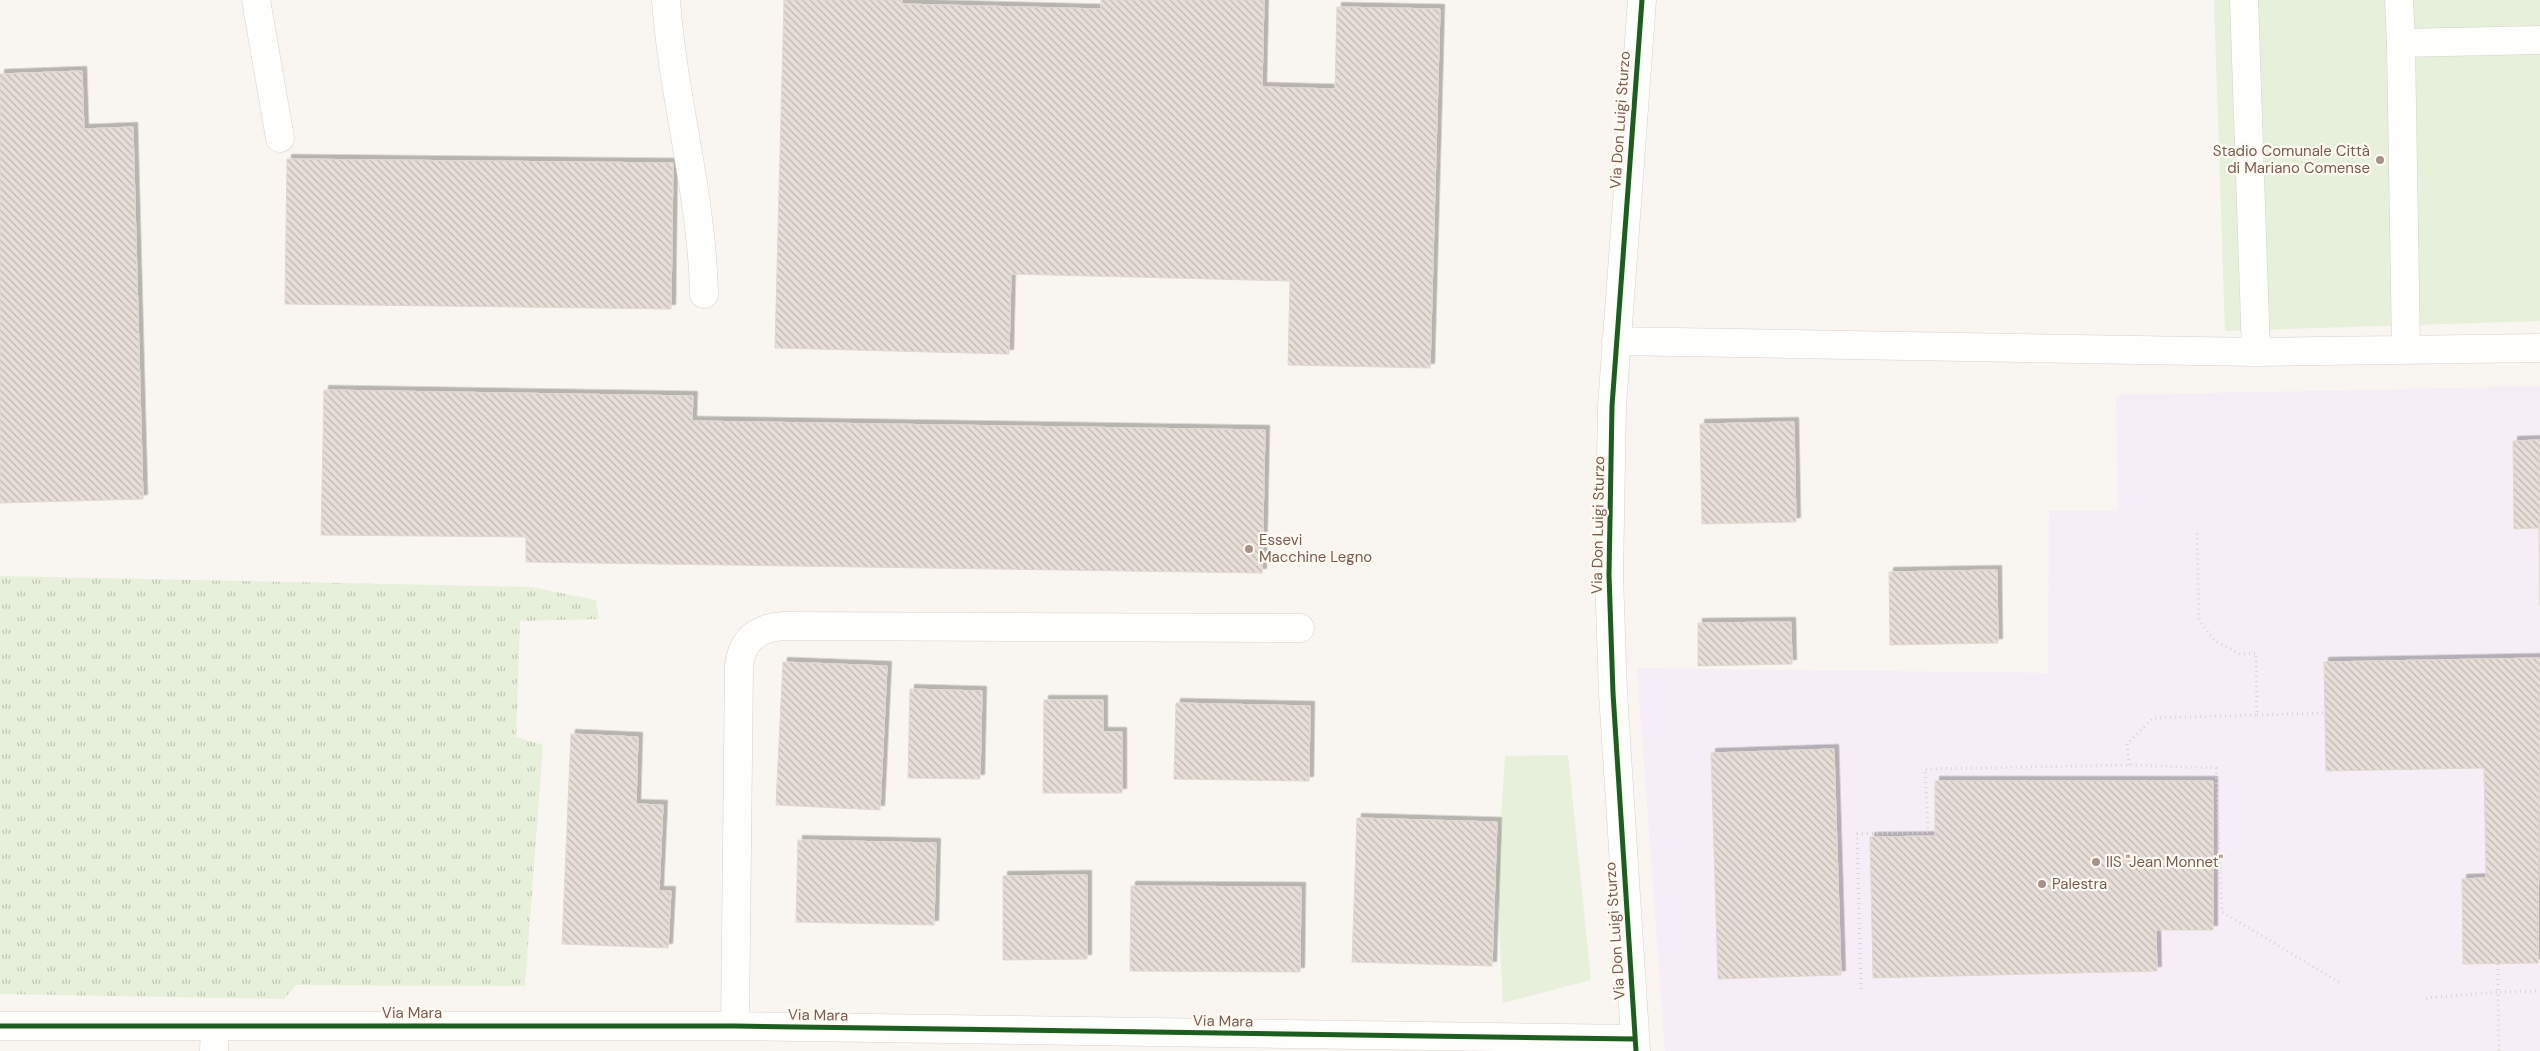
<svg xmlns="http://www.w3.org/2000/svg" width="2540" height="1051" viewBox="0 0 2540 1051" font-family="'DM Sans',sans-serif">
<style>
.education{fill:#f6eef6}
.grass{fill:url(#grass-tufts)}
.park{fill:#e7f0db}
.building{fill:url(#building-back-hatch);stroke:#e2d8d2;filter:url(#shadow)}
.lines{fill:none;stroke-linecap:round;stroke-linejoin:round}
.minor-casing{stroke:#d7d1cb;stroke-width:29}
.path{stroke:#dcd5d0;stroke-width:3;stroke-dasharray:1 4;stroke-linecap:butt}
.minor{stroke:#fefefd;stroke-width:28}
.cycleway-casing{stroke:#fffaf3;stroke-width:8}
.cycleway{stroke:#1b5e20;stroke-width:5}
.poi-dot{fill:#a69286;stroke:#fffaf3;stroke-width:2}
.labels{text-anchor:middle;stroke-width:4.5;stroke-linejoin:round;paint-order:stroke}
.street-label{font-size:15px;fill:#7a5c4d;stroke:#fffaf3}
.poi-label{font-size:15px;fill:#7a5c4d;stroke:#fffaf3;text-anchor:start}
</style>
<defs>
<pattern id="grass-tufts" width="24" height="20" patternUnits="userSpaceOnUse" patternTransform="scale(1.25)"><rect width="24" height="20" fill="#e7f0db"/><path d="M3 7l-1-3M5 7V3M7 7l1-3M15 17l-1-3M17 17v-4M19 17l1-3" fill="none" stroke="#c0c6b4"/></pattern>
<pattern id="building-back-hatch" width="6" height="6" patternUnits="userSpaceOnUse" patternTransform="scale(1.25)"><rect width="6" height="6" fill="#e6ded7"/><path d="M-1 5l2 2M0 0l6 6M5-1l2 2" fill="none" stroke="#bfb7b1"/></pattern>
<filter id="shadow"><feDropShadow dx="4.5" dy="-4.5" stdDeviation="0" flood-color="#0004"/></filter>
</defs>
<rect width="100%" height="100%" fill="#f9f5f0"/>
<path class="education" d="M2540,386V1051H1665L1637,668L2048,673L2049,511H2118L2116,395Z"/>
<path class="grass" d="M0,576L531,587L596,600L599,619L520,621L516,737L543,745L525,986L296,985L284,999L0,994Z"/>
<path class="park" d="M2214,0H2540V321L2225,331Z
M1568,755L1591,980L1503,1003L1497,879L1505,756Z"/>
<path class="building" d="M784,0H902V4L1101,9V0H1264L1262,87L1335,89L1337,7L1440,9L1430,368L1288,365L1290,281L1011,274L1009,354L775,348Z
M82,71L84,129L133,127L143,499L0,503V74Z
M287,159L673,163L671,309L285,304Z
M324,390L693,396L692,421L1265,430L1262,573L526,562V537L321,535Z
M1794,422L1796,522L1702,524L1700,424Z
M2540,440V606L2539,528L2514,529L2513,441Z
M1997,570L1998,643L1890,645L1889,572Z
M1791,622L1792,664L1698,666V623Z
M2540,658L2538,963L2463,964L2462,879L2486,878L2484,768L2326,771L2324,662Z
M783,662L887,666L880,810L776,805Z
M910,689L982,691L980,779L908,778Z
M1044,700H1103V732H1122V793H1043Z
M1176,703L1310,706L1309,781L1174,779Z
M571,734L638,737L636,804L663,805L659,891H671L668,948L562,944Z
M1834,749L1841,975L1718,979L1711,753Z
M1935,781H2213V930H2156L2157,971L1873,978L1870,837L1935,836Z
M1357,818L1497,822L1492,966L1352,962Z
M798,840L936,843L934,925L796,922Z
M1087,875V959L1003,960V876Z
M1131,886L1301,887L1300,972L1130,971Z"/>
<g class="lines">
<g class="minor-casing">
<path id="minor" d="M256,0L280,138
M666,0C673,99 702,194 704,294
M2244,0L2256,352
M2399,0L2401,43L2540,40
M2401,43L2406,350
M1616,341L2256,352L2540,348
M0,1026H735L1635,1039
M735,1026L739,666C742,640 757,628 783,626L1300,628
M214,1051L215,1026
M1636,1051L1613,693L1609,575L1612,406L1642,0"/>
</g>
<path class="path" d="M2257,715L2325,713
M2129,765L2127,744L2153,718L2257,715L2256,653L2240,654L2214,640L2199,620L2197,532
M2498,964V992L2540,991
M1861,989L1857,834L1928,832L1925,769L2129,765L2216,768L2222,912L2339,982
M2426,998L2498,992L2499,1051"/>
<use href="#minor" class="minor"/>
<g class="cycleway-casing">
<path id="cycleway" d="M0,1026H735L1635,1039
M1636,1051L1613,693L1609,575L1612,406L1642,0"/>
</g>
<use href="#cycleway" class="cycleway"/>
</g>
<g class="poi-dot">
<circle cx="2380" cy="160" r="5"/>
<circle cx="1249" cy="549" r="5"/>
<circle cx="2096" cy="862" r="5"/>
<circle cx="2042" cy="884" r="5"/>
</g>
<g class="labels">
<g class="street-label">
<text transform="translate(1620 120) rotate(-86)" y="5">Via Don Luigi Sturzo</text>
<text transform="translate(1598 525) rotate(-89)" y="5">Via Don Luigi Sturzo</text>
<text transform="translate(1615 931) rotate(-94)" y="5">Via Don Luigi Sturzo</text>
<text x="412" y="1018">Via Mara</text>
<text transform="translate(818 1015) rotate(1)" y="5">Via Mara</text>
<text transform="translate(1223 1021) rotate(1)" y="5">Via Mara</text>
</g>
<g class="poi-label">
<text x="2370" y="156" text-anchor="end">Stadio Comunale Città<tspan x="2370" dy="17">di Mariano Comense</tspan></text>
<text x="1259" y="545">Essevi<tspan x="1259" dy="17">Macchine Legno</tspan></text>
<text x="2106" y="867">IIS "Jean Monnet"</text>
<text x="2052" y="889">Palestra</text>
</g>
</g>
</svg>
